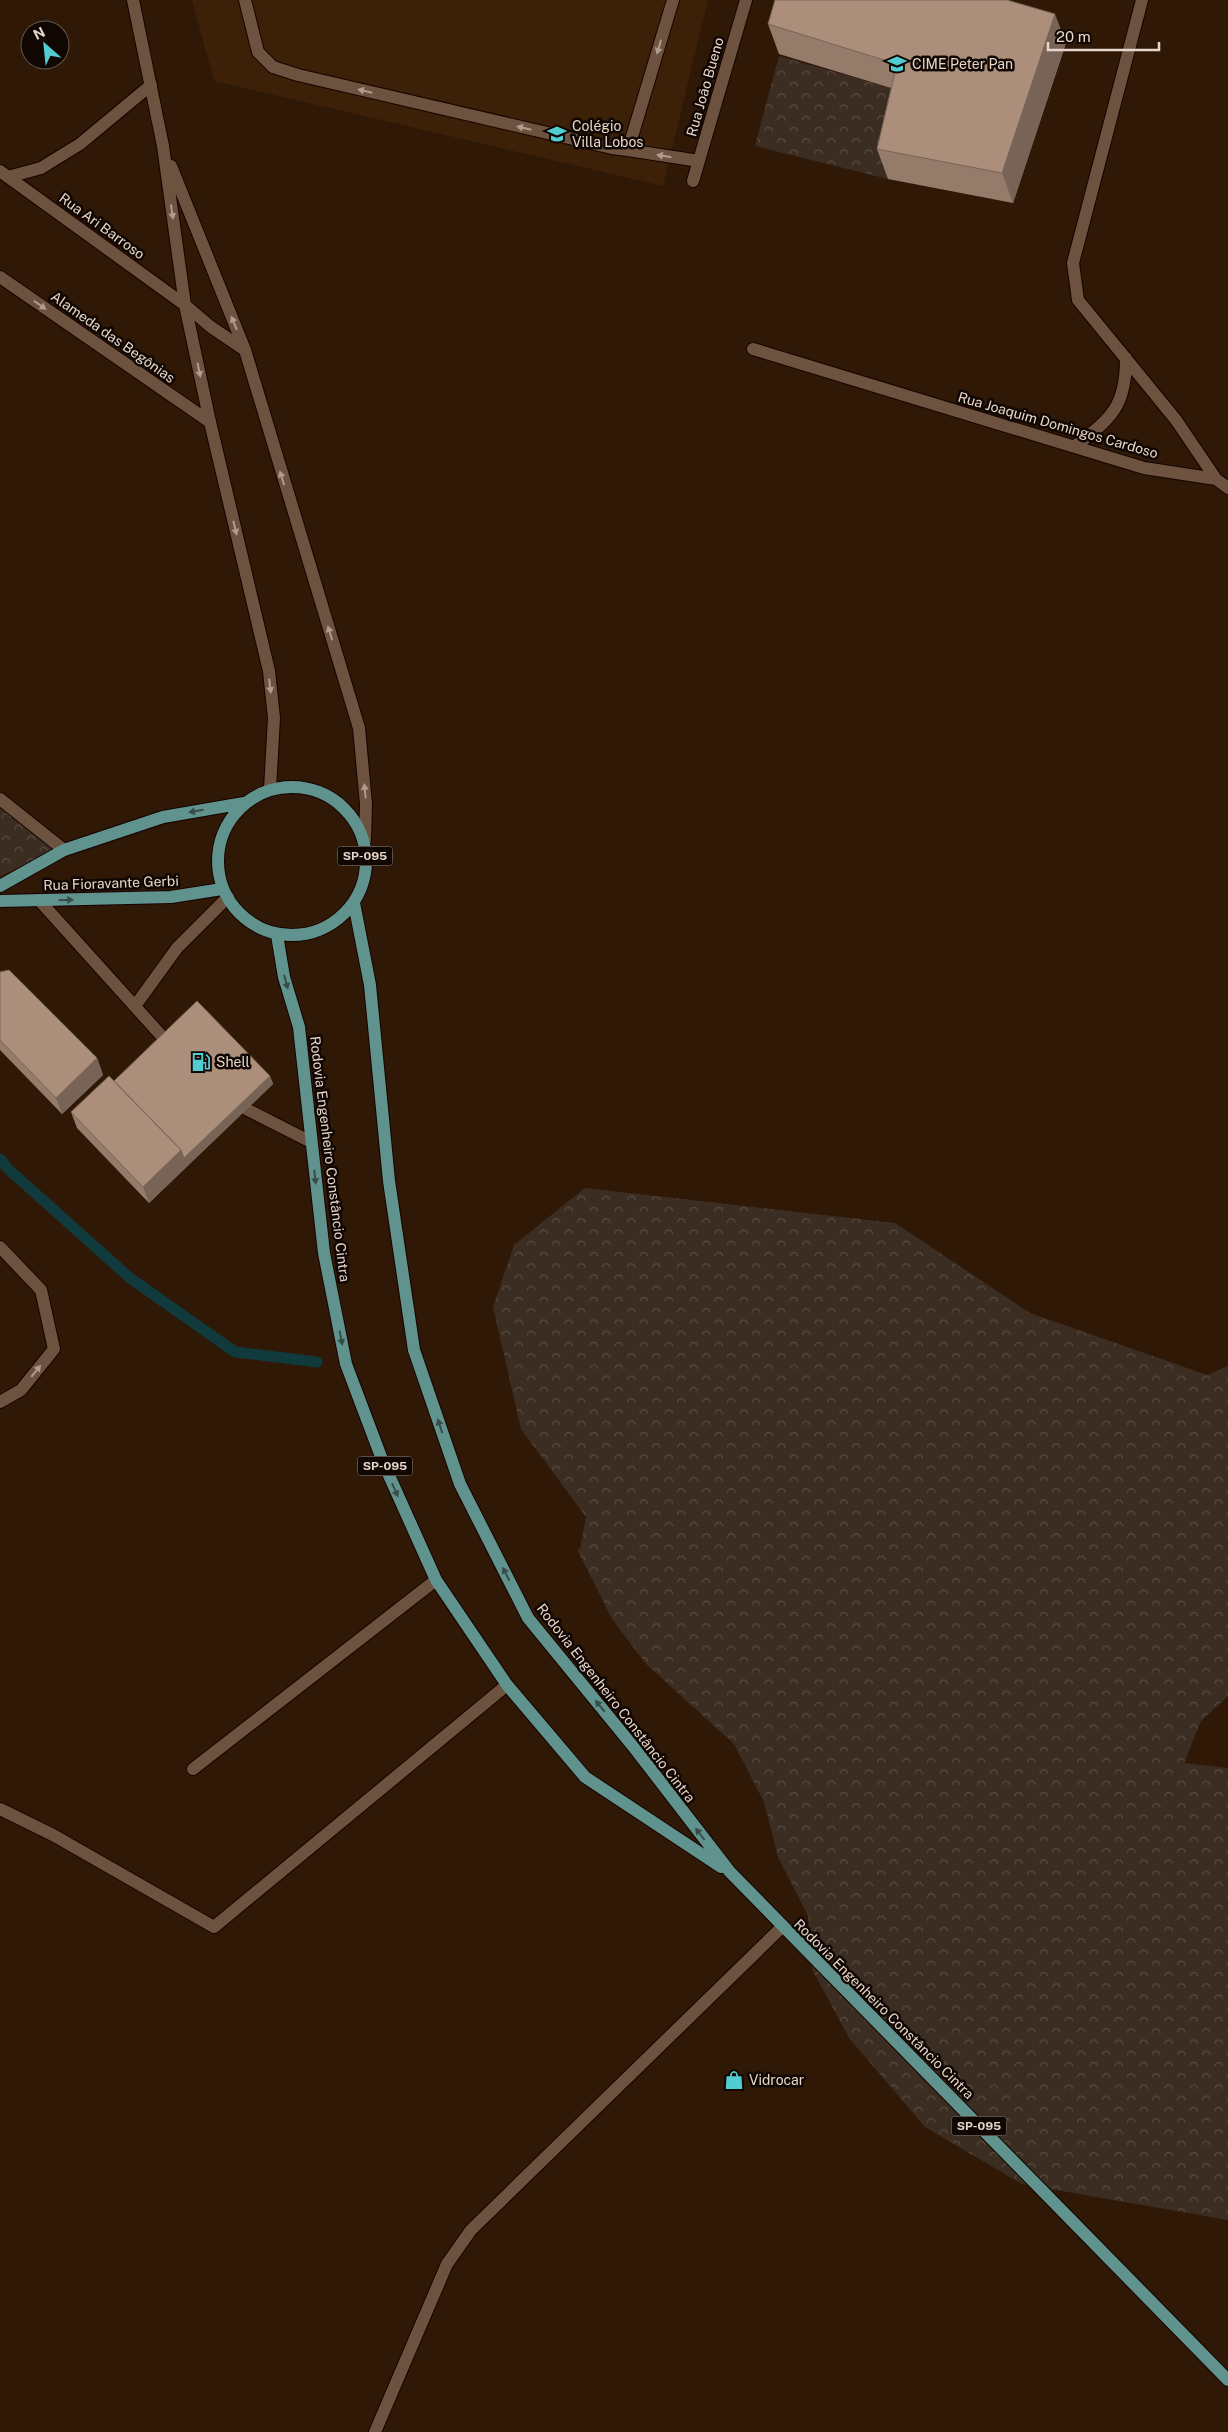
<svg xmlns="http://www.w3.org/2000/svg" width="1228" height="2432" viewBox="0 0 1228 2432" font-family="'Public Sans',sans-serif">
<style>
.built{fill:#3c2007}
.forest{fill:url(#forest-crowns)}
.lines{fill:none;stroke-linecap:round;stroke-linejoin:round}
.stream{stroke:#113a3c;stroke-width:11}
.minor-casing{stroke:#160300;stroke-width:14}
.major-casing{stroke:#160300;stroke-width:14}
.minor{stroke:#6d523f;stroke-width:12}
.major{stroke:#60938e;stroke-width:12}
.wall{fill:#947b6a}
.shaded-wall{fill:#786456}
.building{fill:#ac8f7b;stroke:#786456}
.oneway{fill:#b09b8c}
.oneway2{fill:#384c48}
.labels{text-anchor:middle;stroke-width:5;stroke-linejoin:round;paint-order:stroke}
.shield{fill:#100602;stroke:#a6988f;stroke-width:1}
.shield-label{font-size:12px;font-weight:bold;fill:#e6d6cb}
.poi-label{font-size:14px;fill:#e6d6cb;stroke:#100602;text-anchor:start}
.street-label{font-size:14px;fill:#e6d6cb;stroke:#100602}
</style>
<defs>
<pattern id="forest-crowns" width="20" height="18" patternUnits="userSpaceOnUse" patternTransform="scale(1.25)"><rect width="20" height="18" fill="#3c2d22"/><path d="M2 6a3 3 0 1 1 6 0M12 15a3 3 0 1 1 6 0" fill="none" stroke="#584b41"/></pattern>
</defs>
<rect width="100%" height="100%" fill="#2f1806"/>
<path class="built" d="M192,0H708L663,186L214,81Z"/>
<path class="forest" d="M779,56L908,93L888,179L755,146Z
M0,801L61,850L0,876Z
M585,1188L895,1223L1030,1313L1207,1375L1228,1366V1696L1201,1721L1184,1763L1228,1768V2220L1022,2184L925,2127L849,2038L812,1969L808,1916L778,1857L764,1802L734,1744L646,1664L612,1619L577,1549H580L586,1517L521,1429L493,1307L514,1245Z"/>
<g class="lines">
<path class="stream" d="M0,1159L7,1168L130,1278L235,1352L317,1362"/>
<g class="minor-casing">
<path id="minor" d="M133,0L163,146L185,305L210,422L269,671L274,718L270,789
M245,0L258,52L273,67L298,75L612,148L628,150L673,0
M628,150L699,161
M171,166L245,350L359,728L366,804L365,840
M0,171L185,305L211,327L245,350
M8,177L41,168L80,144L151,85
M693,181L746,0
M0,277L210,422
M753,349L1144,468L1216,479L1176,420L1078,300L1073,263L1142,0
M1075,446C1112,418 1126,406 1126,358
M1216,479L1228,488
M0,799L64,850
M39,900L167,1042
M135,1006L177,948L228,897
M246,1109L311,1142
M0,1247L41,1290L54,1349L21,1390L0,1402
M193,1769L436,1580
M0,1809L53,1835L214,1927L507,1685
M375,2432L447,2264L471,2230L782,1927"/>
</g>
<g class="major-casing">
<path id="major" d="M218 861a74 74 0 1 1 148 0a74 74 0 1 1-148 0Z
M0,886L64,850L163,817L244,803
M0,901L171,897L222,889
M354,903L370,985L389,1181L414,1350L460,1484L528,1618L636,1750L730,1872L1228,2380
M277,935L284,977L299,1027L324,1253L346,1364L383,1462L436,1580L507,1685L585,1777L721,1867"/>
</g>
<use href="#minor" class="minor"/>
<use href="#major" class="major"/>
</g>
<path class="wall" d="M768,24L1066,43L1013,203L888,179L877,149L891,88L779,54Z
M0,972L97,1058L103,1075L62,1114L0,1050Z
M270,1076L273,1084L149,1203L77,1128L71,1112L114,1081Z"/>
<path class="shaded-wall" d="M1055,14L1066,43L1013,203L1002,173Z
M97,1058L103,1075L62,1114L56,1098Z
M270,1076L273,1084L149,1203L143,1187L181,1150Z"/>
<path class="building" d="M775,0H1007L1055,14L1002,173L877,149L897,64L768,24Z
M9,970L97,1058L56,1098L0,1040V972Z
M197,1001L270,1076L184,1158L181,1150L114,1081Z
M109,1076L181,1150L143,1187L71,1112Z"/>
<defs><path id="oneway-solid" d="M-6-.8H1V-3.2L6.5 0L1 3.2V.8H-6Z" transform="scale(1.25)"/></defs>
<g class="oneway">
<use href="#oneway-solid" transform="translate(659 47) rotate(106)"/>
<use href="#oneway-solid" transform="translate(365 91) rotate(-167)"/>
<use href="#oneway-solid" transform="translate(524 128) rotate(-167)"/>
<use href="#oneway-solid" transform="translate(664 156) rotate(-171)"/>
<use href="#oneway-solid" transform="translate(172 212) rotate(82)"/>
<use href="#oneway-solid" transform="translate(40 305) rotate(35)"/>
<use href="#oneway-solid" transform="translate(234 323) rotate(-112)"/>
<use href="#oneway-solid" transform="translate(199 370) rotate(78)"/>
<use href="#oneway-solid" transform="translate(282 478) rotate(-107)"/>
<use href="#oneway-solid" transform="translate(235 528) rotate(77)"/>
<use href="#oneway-solid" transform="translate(330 633) rotate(-107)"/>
<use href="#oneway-solid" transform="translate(270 686) rotate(83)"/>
<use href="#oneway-solid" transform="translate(365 791) rotate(-96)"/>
<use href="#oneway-solid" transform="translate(36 1371) rotate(-51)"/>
</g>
<g class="oneway2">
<use href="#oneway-solid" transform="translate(196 811) rotate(170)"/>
<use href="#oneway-solid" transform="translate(66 900) rotate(-1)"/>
<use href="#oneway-solid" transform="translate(286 982) rotate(75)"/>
<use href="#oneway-solid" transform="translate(315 1177) rotate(84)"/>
<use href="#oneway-solid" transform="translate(341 1338) rotate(79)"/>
<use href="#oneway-solid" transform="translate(440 1426) rotate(-109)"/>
<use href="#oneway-solid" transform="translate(395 1490) rotate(66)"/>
<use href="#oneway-solid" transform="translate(506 1574) rotate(-117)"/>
<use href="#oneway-solid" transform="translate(600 1706) rotate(-129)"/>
<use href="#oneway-solid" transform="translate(700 1834) rotate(-127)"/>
</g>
<defs>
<g id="school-bare" transform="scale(1.5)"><path d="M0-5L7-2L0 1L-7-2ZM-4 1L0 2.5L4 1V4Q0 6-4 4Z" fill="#51ccd1" stroke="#100602" stroke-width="2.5" paint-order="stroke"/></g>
<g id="fuel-bare" transform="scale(1.5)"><path d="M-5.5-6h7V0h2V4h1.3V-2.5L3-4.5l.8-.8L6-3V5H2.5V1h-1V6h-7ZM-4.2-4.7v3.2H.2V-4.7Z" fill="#51ccd1" stroke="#100602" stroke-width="2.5" paint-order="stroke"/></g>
<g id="shop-bare" transform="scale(1.5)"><path d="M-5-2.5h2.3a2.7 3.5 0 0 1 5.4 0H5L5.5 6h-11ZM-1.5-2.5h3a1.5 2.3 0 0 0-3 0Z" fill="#51ccd1" stroke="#100602" stroke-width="2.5" paint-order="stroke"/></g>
</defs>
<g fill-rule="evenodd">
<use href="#school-bare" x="897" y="64"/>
<use href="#school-bare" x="557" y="134"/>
<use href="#fuel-bare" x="201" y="1062"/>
<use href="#shop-bare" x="734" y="2080"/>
</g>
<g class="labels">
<g class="shield">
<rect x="337.5" y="846.5" width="55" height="19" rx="4"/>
<rect x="357.5" y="1456.5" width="55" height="19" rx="4"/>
<rect x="951.5" y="2116.5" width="55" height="19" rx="4"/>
</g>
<g class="shield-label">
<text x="365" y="860">SP-095</text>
<text x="385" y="1470">SP-095</text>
<text x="979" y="2130">SP-095</text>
</g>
<g class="poi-label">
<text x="912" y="69">CIME Peter Pan</text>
<text x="572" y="131">Colégio<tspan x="572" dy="16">Villa Lobos</tspan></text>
<text x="216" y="1067">Shell</text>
<text x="749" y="2085">Vidrocar</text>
</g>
<g class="street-label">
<text transform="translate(705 87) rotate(-74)" y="5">Rua João Bueno</text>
<text transform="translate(102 226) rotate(36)" y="5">Rua Ari Barroso</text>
<text transform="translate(113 337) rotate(35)" y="5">Alameda das Begônias</text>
<text transform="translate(1058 425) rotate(16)" y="5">Rua Joaquim Domingos Cardoso</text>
<text transform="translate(111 883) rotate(-2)" y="5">Rua Fioravante Gerbi</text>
<text transform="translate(330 1159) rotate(83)" y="5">Rodovia Engenheiro Constâncio Cintra</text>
<text transform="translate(616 1703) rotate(52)" y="5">Rodovia Engenheiro Constâncio Cintra</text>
<text transform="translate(884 2009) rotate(45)" y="5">Rodovia Engenheiro Constâncio Cintra</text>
</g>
</g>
<g transform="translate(45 45) rotate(333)"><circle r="24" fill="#100602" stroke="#665952"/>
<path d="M0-4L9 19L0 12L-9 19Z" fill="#51ccd1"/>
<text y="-8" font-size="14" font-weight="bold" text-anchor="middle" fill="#e6d6cb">N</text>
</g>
<path d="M1048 42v8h111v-8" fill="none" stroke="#e6d6cb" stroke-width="2.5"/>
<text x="1056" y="42" font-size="15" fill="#e6d6cb" stroke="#100602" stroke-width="4" paint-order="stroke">20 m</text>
</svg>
